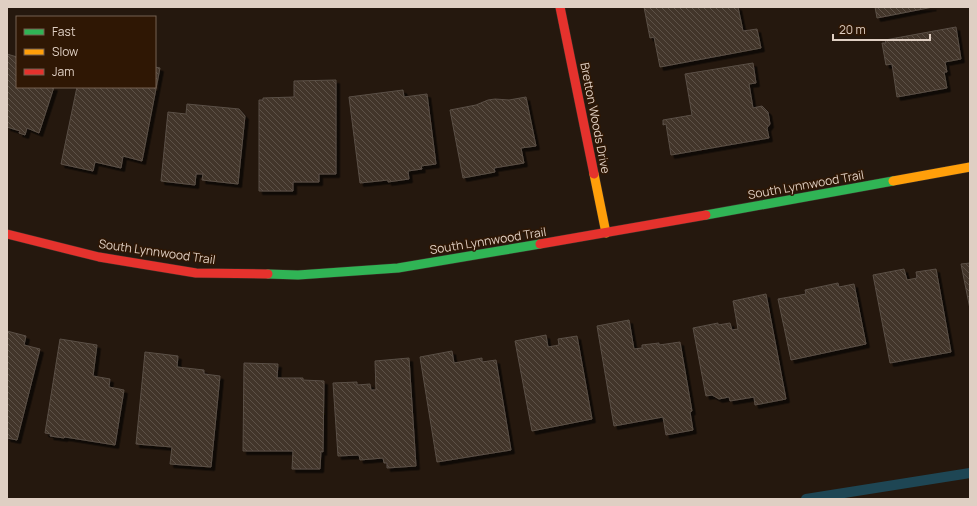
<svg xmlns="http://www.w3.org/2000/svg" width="977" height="506" viewBox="0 0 977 506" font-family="Manrope,sans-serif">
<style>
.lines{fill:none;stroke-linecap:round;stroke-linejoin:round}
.stream{stroke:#1e4654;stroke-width:10}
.building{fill:url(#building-back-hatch);stroke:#5a4f46;filter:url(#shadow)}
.fast-casing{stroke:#3d3229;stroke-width:10}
.slow-casing{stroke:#3d3229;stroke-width:10}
.jam-casing{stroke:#3d3229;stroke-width:10}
.fast{stroke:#30b455;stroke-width:9}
.slow{stroke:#ff9f0a;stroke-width:9}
.jam{stroke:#e5322d;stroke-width:9}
.labels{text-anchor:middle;stroke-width:3;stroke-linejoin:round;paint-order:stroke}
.street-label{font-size:12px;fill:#dfcfc3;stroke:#2f1704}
</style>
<defs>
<pattern id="building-back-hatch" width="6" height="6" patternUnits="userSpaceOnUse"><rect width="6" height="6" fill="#423529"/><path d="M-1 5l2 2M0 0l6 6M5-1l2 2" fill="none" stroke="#5d5146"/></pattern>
<filter id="shadow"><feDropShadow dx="3.5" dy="3.5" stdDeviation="0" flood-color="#0009"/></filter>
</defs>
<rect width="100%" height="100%" fill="#25180e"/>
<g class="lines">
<path class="stream" d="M806,499L970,473"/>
</g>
<path class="building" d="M644,7H738L743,31L757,29L761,48L660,67L654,37L650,38Z
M875,7H933L877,18Z
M956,27L961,59L945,62L947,72H944L947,88L897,97L892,64L886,65L882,43H886L885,40Z
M7,54L17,57V87H54L39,133L27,128L25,135L19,133L20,131L7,127Z
M753,63L756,83L749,84L753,108L762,106L768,112L770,124L767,128L769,138L671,155L666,124L663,125V120L692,115L685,74Z
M155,67L160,68L142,161L123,156L121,168L95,162L93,171L61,164L77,87H155Z
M336,80V174H319V182H293V191H259V100H263V98L294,97V81Z
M403,90L404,97L427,94L436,164L421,166L422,169L408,171L409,179L388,182V180L360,183L349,97Z
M526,97L536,146L521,148L524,163L494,168L495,172L463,178L450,110L476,105L488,100L495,99L509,100Z
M187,104L239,109L245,116L238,184L202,180L203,174H196L195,185L161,181L168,112L186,114Z
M970,263V309L961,264Z
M904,269L907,280L917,278L916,272L936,269L951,352L890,363L873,275Z
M838,283L839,287L854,284L866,344L791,360L778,299L806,294L805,290Z
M766,294L786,399L755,405L754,397L730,401L729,397L719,399L712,395L706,396L693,328L718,323V325L730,323L732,330L738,329L733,301Z
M629,320L634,349L642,348V345L659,343V345L680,342L692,411L690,412L693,430L666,435L663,417L614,426L597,326Z
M7,331L26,336L24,345L40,349L17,440L7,438Z
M546,335L548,347L559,345L558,339L577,336L592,419L532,431L515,341Z
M60,339L97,345L93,376L110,379L109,387L124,390L115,445L65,437L64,438L50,436L51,434L45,433Z
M452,351L454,363L482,358V362L496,360L511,450L437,462L420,357Z
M145,352L178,356L177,367L204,370V374L220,376L211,467L170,464L172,447L136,444Z
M409,358L416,466L387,468V463H384L383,458L360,460L359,455L338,456L333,383L357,382V385L370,384L371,390H376L375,361Z
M244,363L278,364L277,378H303V380L324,381L323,452L321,451L320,469H292L293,451H243Z"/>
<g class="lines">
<g class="fast-casing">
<path id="fast" d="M706,215L893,181
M268,274L298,275L398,268L540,244"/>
</g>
<g class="slow-casing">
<path id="slow" d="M594,174L606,233
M893,181L970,167"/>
</g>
<g class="jam-casing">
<path id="jam" d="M560,7L594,174
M7,234L99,257L196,273L268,274
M540,244L706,215"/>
</g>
<use href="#fast" class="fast"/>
<use href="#slow" class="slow"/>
<use href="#jam" class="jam"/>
</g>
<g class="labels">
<g class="street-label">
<text transform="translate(595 118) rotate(79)" y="4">Bretton Woods Drive</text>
<text transform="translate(806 185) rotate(-10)" y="4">South Lynnwood Trail</text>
<text transform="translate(488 241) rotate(-9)" y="4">South Lynnwood Trail</text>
<text transform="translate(157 252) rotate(8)" y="4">South Lynnwood Trail</text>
</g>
</g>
<rect width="977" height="506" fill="none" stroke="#dfcfc3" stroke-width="16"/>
<rect x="16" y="16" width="140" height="72" fill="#2f1704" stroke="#756150"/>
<rect x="24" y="29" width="20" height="6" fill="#30b455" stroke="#756150"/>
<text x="52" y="36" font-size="12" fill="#dfcfc3">Fast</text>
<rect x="24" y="49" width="20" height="6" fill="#ff9f0a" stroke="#756150"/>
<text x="52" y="56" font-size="12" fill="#dfcfc3">Slow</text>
<rect x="24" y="69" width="20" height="6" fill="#e5322d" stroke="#756150"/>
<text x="52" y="76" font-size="12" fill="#dfcfc3">Jam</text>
<path d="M833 34v6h97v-6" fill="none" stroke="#dfcfc3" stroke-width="2"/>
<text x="839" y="34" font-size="12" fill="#dfcfc3" stroke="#2f1704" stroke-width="3" paint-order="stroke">20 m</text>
</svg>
